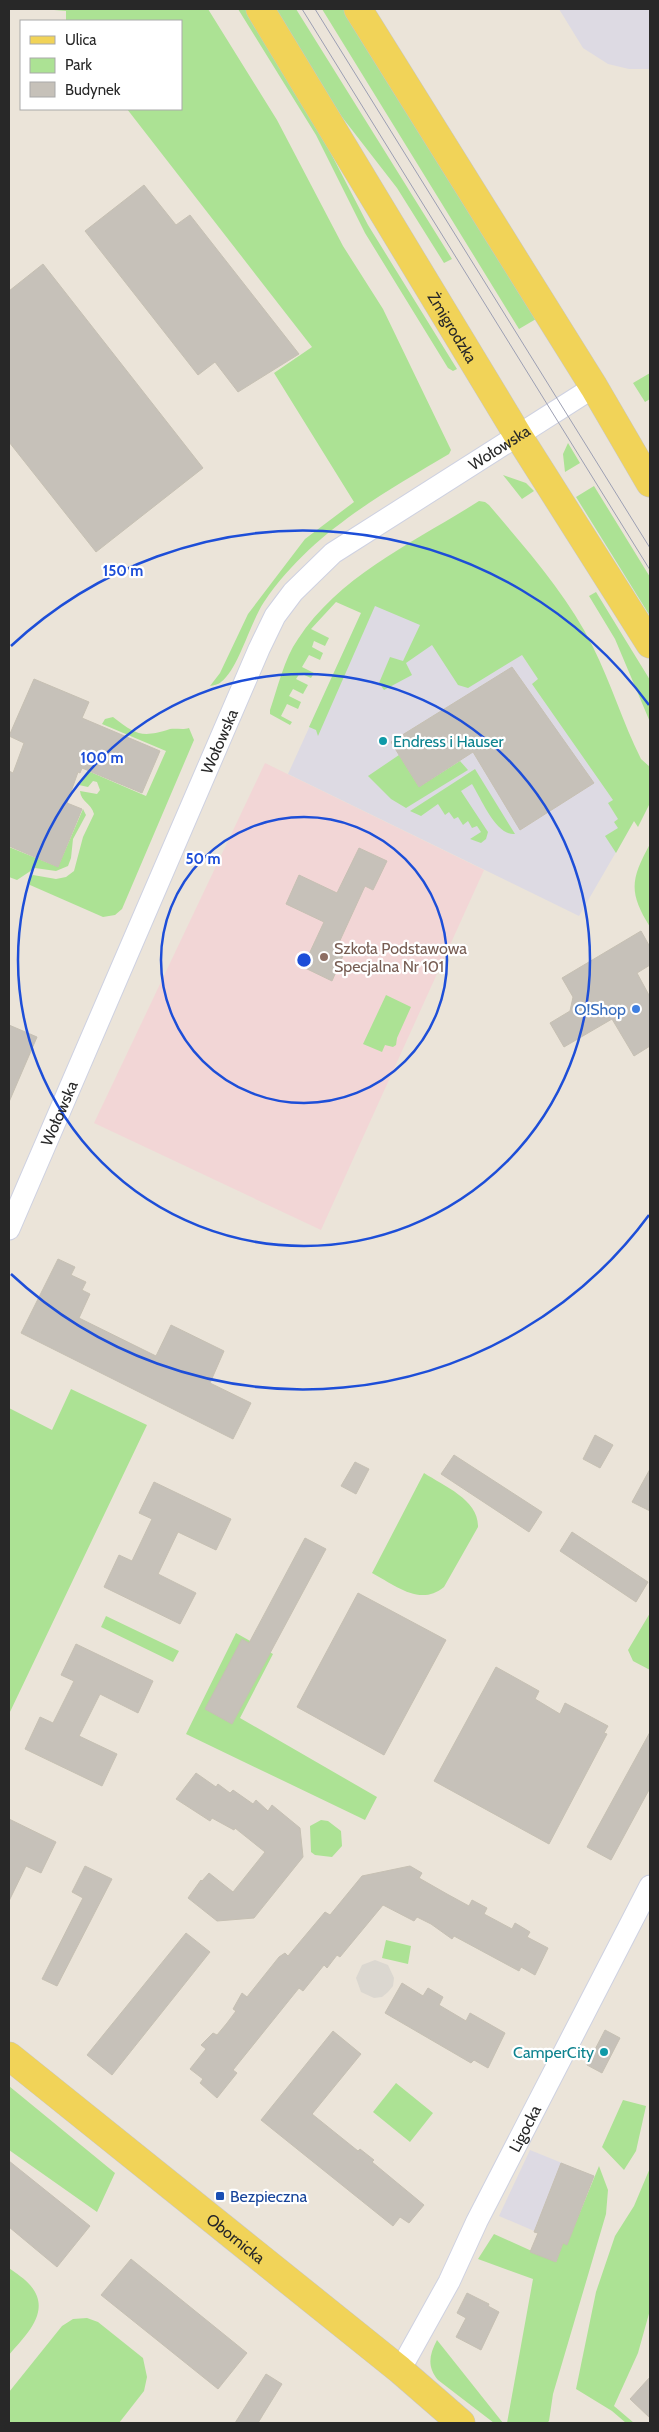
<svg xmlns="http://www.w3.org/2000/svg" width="659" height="2432" viewBox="0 0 659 2432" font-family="Cabin,sans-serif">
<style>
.industrial{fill:#dddae3}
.medical{fill:#f2d6d6}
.green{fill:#ace294}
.plaza{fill:#dbd7d0}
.building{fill:#c6c1b9;stroke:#c6c0b3}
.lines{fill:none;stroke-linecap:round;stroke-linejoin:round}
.minor-casing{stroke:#ced1e1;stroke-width:23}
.major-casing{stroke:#c7c7c7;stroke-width:29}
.minor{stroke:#fff;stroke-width:21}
.major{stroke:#f1d358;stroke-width:28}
.tram{stroke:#9c9fb3;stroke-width:1}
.ring{fill:none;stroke:#1d4ed8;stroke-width:2.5}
.culture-dot{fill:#0f9aa8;stroke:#fff;stroke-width:2}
.education-dot{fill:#8d6e63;stroke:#fff;stroke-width:2}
.shop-dot{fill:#3f7fe0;stroke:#fff;stroke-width:2}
.transit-dot{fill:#1a4fb4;stroke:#fff;stroke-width:2}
.labels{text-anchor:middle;stroke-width:4.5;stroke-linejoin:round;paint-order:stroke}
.street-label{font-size:16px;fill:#282828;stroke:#fff}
.culture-label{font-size:16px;fill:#0d838f;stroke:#fff;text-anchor:start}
.education-label{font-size:16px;fill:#785e54;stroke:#fff;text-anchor:start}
.shop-label{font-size:16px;fill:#366cbe;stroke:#fff;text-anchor:end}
.transit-label{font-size:16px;fill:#164399;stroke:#fff;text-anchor:start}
.centre{fill:#1d4ed8;stroke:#fff;stroke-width:2.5}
.ring-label{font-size:15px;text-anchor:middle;font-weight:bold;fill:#1d4ed8;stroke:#fff;stroke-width:4.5;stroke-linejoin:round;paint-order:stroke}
</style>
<rect width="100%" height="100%" fill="#ebe4d9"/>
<path class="industrial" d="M559,9H650V69H629L608,64L583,48Z
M382,567L522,655L596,761L634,821L579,916L288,774Z
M530,2150L594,2176L567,2245L499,2216Z"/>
<path class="medical" d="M265,763L484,870L321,1230L94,1123Z"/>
<path class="green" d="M42,9H208L277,120L343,246L383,309L451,450L449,454C380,495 310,534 264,602C250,623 238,670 221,682C218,685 214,685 210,686L220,673L248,614L273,581L305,539L354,502L274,373L312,347L127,109H181V21H66V11Z
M238,9H246L311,115L368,225L457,369L453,371L448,368L365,233L316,135Z
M274,9H296L452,259L444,263L397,188L342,117L320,83Z
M322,9H344L536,319L519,329Z
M650,373V399L645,402L633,383Z
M568,443L580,463L565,472L563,454Z
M503,475L526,483L534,491L522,499Z
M594,486L650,577V616L576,497Z
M479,501L485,502L489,505C526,549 567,594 593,647C611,683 623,723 641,759L650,767V803L638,827L634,821L616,853L605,836L618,828L614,822L618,819L608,803L613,800L532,684L538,679L522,655L468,688L458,685L432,645L406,663L412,675L384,690L379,683L390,657L403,661L420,625L375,606L318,736L316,730L309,727L361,613L336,602L311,629L329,638L325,646L314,641L312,647L323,653L320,660L309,655L302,667L314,673L311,678L300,673L296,679L308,685L303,694L293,689L289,696L301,702L298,709L287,704L281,716L292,722L290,725L270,714V710C278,687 284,659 298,639C341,574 415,542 479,501Z
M596,592L650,680V722L615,639L589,596Z
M113,717C136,735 142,738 170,729C176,728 183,730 189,728L194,740L122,909L115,915L103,917L30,885L29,878L33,875L56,879L66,877L74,871L83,837L94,814C91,803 81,802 80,791L97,794L100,790L97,782L93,781L88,787L79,785L85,778L88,771L146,796L166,751L102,724L105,719Z
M399,755L419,787L460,761L468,770L406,808L391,799L368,776Z
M475,769L515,834C496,836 482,800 472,784L461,791L488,832L486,839L481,843L470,839L481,832L477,826L472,828L468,821L463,825L458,817L454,819L449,812L445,815L438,804L421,816L410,811Z
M83,809L86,815L73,839L71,858L68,866L56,871L35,868L17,880L9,877V847L58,867Z
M650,844V927C628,892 631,879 650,844Z
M386,995L411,1007L397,1038L396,1045L393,1047L385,1045L382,1052L363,1044Z
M71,1389L147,1425L9,1714V1408L52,1430Z
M424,1473C444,1486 479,1500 478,1527L444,1587C420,1607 395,1585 372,1573Z
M650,1613V1670L633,1661L628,1650Z
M106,1616L179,1651L173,1662L101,1627Z
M236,1633L273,1654L240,1718L377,1797L365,1820L186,1734Z
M321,1820L328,1821L341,1831L342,1846L332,1857L315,1855L311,1852L310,1826Z
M386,1940L411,1946L408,1964L382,1958Z
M396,2083L433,2113L410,2142L373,2112Z
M9,2086L115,2173L97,2212L9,2150Z
M623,2100L646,2106L636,2151L624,2170L602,2147Z
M599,2166L608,2190L606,2214L553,2394L549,2421L547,2423H507L533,2279L478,2259L494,2234L556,2262L563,2243L567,2244Z
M650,2168V2310L638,2353L614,2406L634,2423H626L612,2411L576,2389L596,2292L615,2236L634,2206Z
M9,2268C16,2273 25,2279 30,2285C53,2311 25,2336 9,2355Z
M87,2318L98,2322L143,2358L147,2377L144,2391L119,2423H9V2392L62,2326L73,2319Z
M437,2340L503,2423H494L438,2380C427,2367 429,2355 437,2340Z"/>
<path class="plaza" d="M375,1960L388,1965L394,1978L393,1986L388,1992L382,1997L374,1998L361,1992L356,1978L362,1965Z"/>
<path class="building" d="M144,185L176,225L190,215L299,354L238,392L215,362L198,375L85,231Z
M43,264L203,468L96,552L9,442V291Z
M512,667L594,783L520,830L473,752L419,787L391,742Z
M34,679L89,702L82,718L160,751L142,793L82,768L80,773L78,772L67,803L82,809L58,867L9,846V771L13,773L24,743L9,736Z
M359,848L387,861L373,890L365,886L337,947L345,951L332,981L303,967L324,922L286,904L299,875L337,893Z
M641,931L650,947V965L637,973L650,997V1046L634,1056L612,1019L564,1047L550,1023L570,1011L573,997L562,978Z
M9,1025L37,1037L9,1102Z
M58,1259L75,1267L71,1275L86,1282L82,1290L90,1294L79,1318L156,1356L171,1325L224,1351L210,1383L251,1403L233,1439L21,1333Z
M595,1435L613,1445L600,1468L583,1459Z
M454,1455L542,1512L529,1532L441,1474Z
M355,1462L369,1469L356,1494L341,1486Z
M650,1469V1511L632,1502Z
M154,1482L231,1519L216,1550L178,1532L158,1574L196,1593L180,1624L104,1587L119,1555L132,1561L152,1519L139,1513Z
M572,1532L648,1582L636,1602L560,1551Z
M305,1538L326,1549L232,1724L205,1709L242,1639L249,1643Z
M358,1593L446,1640L384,1755L297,1707Z
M76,1644L153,1681L138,1713L100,1694L79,1736L117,1754L102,1786L25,1749L40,1717L53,1723L74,1681L61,1675Z
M496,1667L539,1691L535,1699L560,1714L565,1703L608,1726L604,1733L607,1734L549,1844L434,1781Z
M650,1732V1788L611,1860L587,1847Z
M196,1773L216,1787L218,1784L230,1793L233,1790L253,1804L256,1800L268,1811L272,1805L300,1828L303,1857L254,1918L217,1921L188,1898L201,1880L202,1881L209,1873L233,1892L265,1852L235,1828L234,1830L212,1818L210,1821L176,1799Z
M9,1819L56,1842L41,1873L26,1866L9,1901Z
M85,1866L112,1879L57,1986L42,1979L83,1898L72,1892Z
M410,1866L422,1873L419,1878L447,1894L469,1906L472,1900L487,1908L484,1914L512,1929L515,1923L530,1932L527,1937L548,1948L535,1975L521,1967L519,1971L454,1936L452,1939L431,1924L417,1917L414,1921L383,1905L340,1957L337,1955L327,1968L324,1965L303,1991L299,1988L233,2070L237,2073L217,2098L200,2083L203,2079L190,2069L206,2049L201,2045L213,2033L217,2035L227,2023L236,2011L233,2009L242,1993L247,1997L279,1957L285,1953L288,1956L325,1912L330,1915L362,1876Z
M186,1933L210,1952L112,2075L87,2055Z
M402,1983L423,1996L428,1988L443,1997L439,2005L466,2021L470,2013L505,2033L488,2068L474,2060L471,2063L385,2013Z
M605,2030L620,2038L602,2073L587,2065Z
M333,2031L361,2054L312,2114L358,2151L360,2149L374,2160L372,2162L424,2205L409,2223L400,2217L393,2226L261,2120Z
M9,2161L90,2226L57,2267L9,2227Z
M561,2163L594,2176L567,2245L563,2243L556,2262L530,2252L538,2233L534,2232Z
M131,2259L247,2353L218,2389L101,2295Z
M467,2293L489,2304L488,2306L499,2312L481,2350L456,2337L466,2318L457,2313Z
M266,2374L282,2384L264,2413L258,2423H235Z
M650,2377V2418L630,2399Z"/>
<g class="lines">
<g class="minor-casing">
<g id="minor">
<path id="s1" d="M9,1229L259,649L275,616L293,592L333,553L594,387"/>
<path id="s2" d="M400,2370L449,2282L477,2221L650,1886"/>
</g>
</g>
<g class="major-casing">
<g id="major">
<path id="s3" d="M260,9L519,437L650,644"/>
<path d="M358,9L594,387L650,483"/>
<path id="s4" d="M9,2056L400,2370L461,2423"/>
</g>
</g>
<use href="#minor" class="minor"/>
<use href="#major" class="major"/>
<path class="tram" d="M302,9L650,570
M315,9L650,548"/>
</g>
<g class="ring">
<circle cx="304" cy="960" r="143"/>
<circle cx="304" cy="960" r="286"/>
<path d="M649 1215A429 429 0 0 1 11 1274M11 646A429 429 0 0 1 649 705"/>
</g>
<g class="culture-dot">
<circle cx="383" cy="741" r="5"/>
<circle cx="604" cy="2052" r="5"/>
</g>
<circle class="education-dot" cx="324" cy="957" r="5"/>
<circle class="shop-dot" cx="636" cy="1009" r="5"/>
<rect class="transit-dot" x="215" y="2191" width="10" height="10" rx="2.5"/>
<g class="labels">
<g class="street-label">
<text dy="6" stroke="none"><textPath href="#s3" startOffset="372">Żmigrodzka</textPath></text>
<text dy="6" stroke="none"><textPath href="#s1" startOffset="951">Wołowska</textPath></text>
<text dy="6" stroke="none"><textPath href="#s1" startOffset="531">Wołowska</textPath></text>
<text dy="6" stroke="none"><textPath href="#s1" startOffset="126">Wołowska</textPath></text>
<text dy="6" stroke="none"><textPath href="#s2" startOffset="272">Ligocka</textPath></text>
<text dy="6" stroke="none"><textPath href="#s4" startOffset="291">Obornicka</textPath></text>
</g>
<g class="culture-label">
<text x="393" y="747">Endress i Hauser</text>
<text x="594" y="2058" text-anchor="end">CamperCity</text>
</g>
<g class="education-label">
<text x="334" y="954">Szkoła Podstawowa<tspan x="334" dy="18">Specjalna Nr 101</tspan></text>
</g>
<g class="shop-label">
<text x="626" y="1015">O!Shop</text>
</g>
<g class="transit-label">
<text x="230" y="2202">Bezpieczna</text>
</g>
</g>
<circle cx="304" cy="960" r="8" class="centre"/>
<g class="ring-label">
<text x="123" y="576">150 m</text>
<text x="102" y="763">100 m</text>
<text x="203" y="864">50 m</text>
</g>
<rect width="659" height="2432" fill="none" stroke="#282828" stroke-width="20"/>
<rect x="20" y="20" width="162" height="90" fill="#ffffff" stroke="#a9a9a9"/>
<rect x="30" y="36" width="25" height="8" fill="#f1d358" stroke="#a9a9a9"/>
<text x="65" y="45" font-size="15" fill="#282828">Ulica</text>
<rect x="30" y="58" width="25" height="15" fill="#ace294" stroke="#a9a9a9"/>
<text x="65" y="70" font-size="15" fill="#282828">Park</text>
<rect x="30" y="82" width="25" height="15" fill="#c6c1b9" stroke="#a9a9a9"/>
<text x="65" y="95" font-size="15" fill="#282828">Budynek</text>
</svg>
